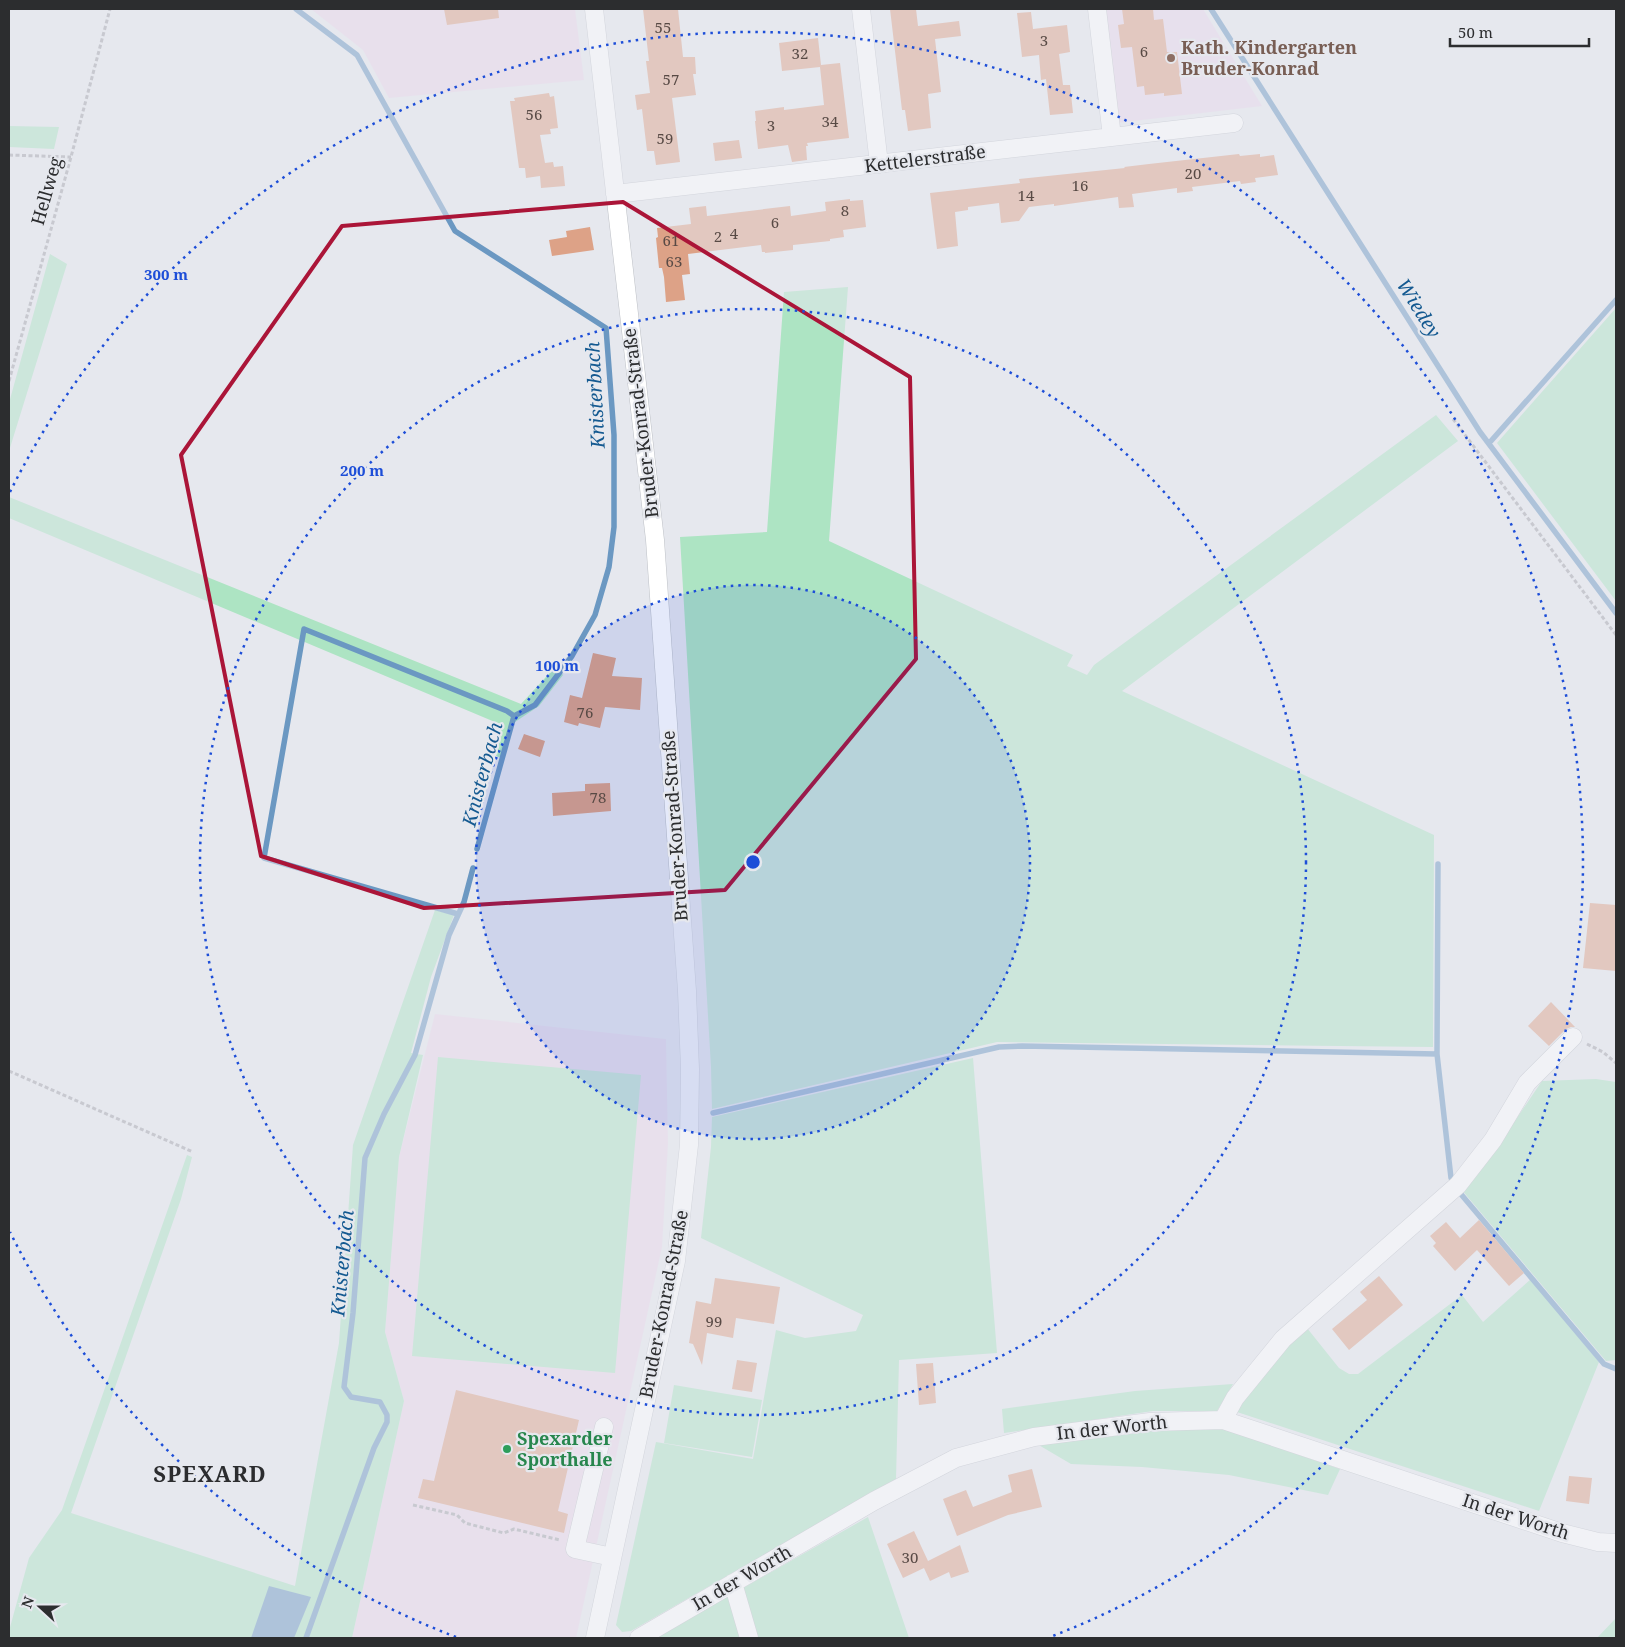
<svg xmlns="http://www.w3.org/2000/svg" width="1625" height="1647" font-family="'Noto Serif',serif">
  <rect width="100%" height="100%" fill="#e6e8ee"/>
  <path fill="#ead8e9" d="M 311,9 L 575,9 L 584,80 L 389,98 L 363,50 Z
    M 435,1014 L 666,1039 L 668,1143 L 662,1247 L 576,1638 L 352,1638 L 404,1401 L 385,1332 L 399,1157 Z"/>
  <path fill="#e9d8ea" d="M 1103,9 L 1203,9 L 1262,106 L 1116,123 Z"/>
  <path fill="#ade4c3" d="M 9,126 L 59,127 L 54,149 L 9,147 Z
    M 50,254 L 67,264 L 9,451 L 9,403 Z
    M 848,287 L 829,541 L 1073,655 L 1067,666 L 1087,675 L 1094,665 L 1436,415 L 1458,441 L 1122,691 L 1434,835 L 1433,1047 L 997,1042 L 712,1109 L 711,1067 L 680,537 L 767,532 L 784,292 Z
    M 1616,308 L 1616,601 L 1497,443 Z
    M 9,497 L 521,704 L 556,666 L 563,675 L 539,706 L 512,724 L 504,759 L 496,756 L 502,725 L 9,518 Z
    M 435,910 L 454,915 L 431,977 L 411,1053 L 423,1055 L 399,1157 L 385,1332 L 404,1401 L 352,1638 L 9,1638 L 9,1631 L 29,1558 L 62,1510 L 187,1155 L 192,1157 L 181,1199 L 71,1513 L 295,1586 L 339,1343 L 353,1145 Z
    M 438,1057 L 641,1075 L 615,1373 L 412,1356 Z
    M 973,1058 L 997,1353 L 899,1360 L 896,1479 L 631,1631 L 622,1632 L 616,1625 L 656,1442 L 753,1459 L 776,1330 L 805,1338 L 856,1331 L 863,1315 L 701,1238 L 711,1147 L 712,1117 Z
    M 1596,1079 L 1616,1082 L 1616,1360 L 1606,1361 L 1461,1189 L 1500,1143 L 1542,1081 Z
    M 1531,1279 L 1599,1362 L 1539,1511 L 1237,1412 L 1265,1366 L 1307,1328 L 1339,1368 L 1349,1374 L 1358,1374 L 1462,1295 L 1483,1322 Z
    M 1233,1384 L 1217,1411 L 1153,1411 L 1004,1433 L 1002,1409 L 1135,1391 Z
    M 674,1385 L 762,1400 L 752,1457 L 664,1443 Z
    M 1154,1429 L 1223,1429 L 1340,1469 L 1328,1495 L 1229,1475 L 1142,1467 L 1071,1464 L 1037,1444 Z
    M 868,1517 L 909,1638 L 655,1638 Z
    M 1616,1618 L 1616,1638 L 1597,1638 Z"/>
  <path fill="#6b98c2" d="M 269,1586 L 311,1597 L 294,1638 L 251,1638 Z"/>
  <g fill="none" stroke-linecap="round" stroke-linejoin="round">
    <path stroke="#6b98c2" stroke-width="5.5" d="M 296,9 L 357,55 L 455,231 L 606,328 L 614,435 L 614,527 L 609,567 L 595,615 L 572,656 L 535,705 L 514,716 L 477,849
      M 1211,9 L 1480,432 L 1616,613
      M 1491,441 L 1616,300
      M 458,914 L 264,858 L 304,629 L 507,711 L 514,716
      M 1437,1054 L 1438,864
      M 713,1113 L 999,1047 L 1022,1046 L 1437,1054 L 1451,1178
      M 1460,1193 L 1604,1364 L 1616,1369
      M 306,1638 L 374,1448 L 387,1422 L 387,1415 L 380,1402 L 351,1397 L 344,1387 L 353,1313 L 365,1158 L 384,1114 L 415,1055 L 449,935 L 464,902 L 473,868"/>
  </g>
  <path fill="#dda287" d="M 444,9 L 498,9 L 499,18 L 447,25 Z
    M 643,9 L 678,9 L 683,57 L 695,57 L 696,74 L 693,74 L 696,95 L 672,98 L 680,162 L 656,165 L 654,151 L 647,151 L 642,109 L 637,110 L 635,95 L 650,93 L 646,61 L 649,61 Z
    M 890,9 L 916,9 L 918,26 L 959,21 L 961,36 L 935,39 L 941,92 L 928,94 L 931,128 L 908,131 L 905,110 L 902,110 Z
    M 1122,9 L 1153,9 L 1154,20 L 1163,19 L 1167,52 L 1177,52 L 1182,94 L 1164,96 L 1164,93 L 1145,95 L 1144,86 L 1137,87 L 1132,47 L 1121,48 L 1118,25 L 1124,24 Z
    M 1031,12 L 1033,29 L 1067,25 L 1070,52 L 1059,54 L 1063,85 L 1070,85 L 1073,113 L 1050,115 L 1046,79 L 1041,80 L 1039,55 L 1022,57 L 1017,13 Z
    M 818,38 L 821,65 L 840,63 L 849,138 L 807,143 L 808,146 L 806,146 L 807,160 L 792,162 L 788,145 L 758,149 L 755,121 L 756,121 L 755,111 L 784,107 L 784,110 L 824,105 L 820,67 L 782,71 L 779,43 Z
    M 549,93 L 550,97 L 554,96 L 558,128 L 550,129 L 551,134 L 540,135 L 545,163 L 553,162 L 554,167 L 563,166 L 565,186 L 541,188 L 540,176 L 526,178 L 525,168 L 519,168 L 510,101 L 515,101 L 514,98 Z
    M 739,140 L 742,158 L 715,161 L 713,143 Z
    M 1239,154 L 1240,156 L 1260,154 L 1260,157 L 1274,155 L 1278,175 L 1255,178 L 1256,182 L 1241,184 L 1240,181 L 1192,187 L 1193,191 L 1177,193 L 1177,188 L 1132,194 L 1134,207 L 1119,208 L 1118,197 L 1054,206 L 1054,204 L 1029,207 L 1019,221 L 1001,223 L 999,203 L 968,207 L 968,210 L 955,212 L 958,246 L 937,249 L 930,193 L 1020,183 L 1019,179 L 1125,168 L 1124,167 L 1149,164 Z
    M 850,199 L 850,201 L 863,200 L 866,227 L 843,230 L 844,237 L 830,239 L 830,241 L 793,245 L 793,250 L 765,253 L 765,252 L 762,252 L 761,245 L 688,254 L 690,274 L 682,275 L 685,300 L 666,302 L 664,277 L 662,268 L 659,268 L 656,238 L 658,237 L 657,228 L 691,224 L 689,208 L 706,206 L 707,216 L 790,206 L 791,216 L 826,211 L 825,202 Z
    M 590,227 L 594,250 L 552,256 L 549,240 L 567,237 L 566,231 Z
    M 593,653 L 616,658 L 612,676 L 642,678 L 640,710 L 605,707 L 600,728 L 583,724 L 579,723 L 578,726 L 564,722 L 570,695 L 582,698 Z
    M 524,734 L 545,741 L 540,757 L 518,749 Z
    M 610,783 L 611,811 L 553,816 L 552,793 L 585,791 L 585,784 Z
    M 1590,903 L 1616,905 L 1616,971 L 1583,968 Z
    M 1551,1002 L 1575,1027 L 1571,1027 L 1566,1029 L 1549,1046 L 1528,1026 Z
    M 1479,1220 L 1524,1273 L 1509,1286 L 1477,1250 L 1455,1271 L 1433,1246 L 1436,1243 L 1430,1236 L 1446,1222 L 1460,1238 Z
    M 1379,1276 L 1403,1305 L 1349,1350 L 1332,1329 L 1367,1300 L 1360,1292 Z
    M 715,1278 L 780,1287 L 774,1324 L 736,1318 L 733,1338 L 707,1333 L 702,1365 L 693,1344 L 689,1343 L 696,1301 L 711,1304 Z
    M 737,1360 L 757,1363 L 752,1392 L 732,1389 Z
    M 933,1363 L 936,1403 L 919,1405 L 916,1364 Z
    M 456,1390 L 579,1420 L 558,1511 L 568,1514 L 564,1533 L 418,1498 L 423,1479 L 434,1481 Z
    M 1032,1469 L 1042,1507 L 1008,1515 L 957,1536 L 943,1499 L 966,1490 L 973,1507 L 1012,1492 L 1008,1475 Z
    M 1569,1476 L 1592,1478 L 1589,1504 L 1566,1501 Z
    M 914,1531 L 928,1561 L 960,1545 L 969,1572 L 951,1578 L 949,1572 L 930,1581 L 924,1568 L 903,1578 L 887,1544 Z"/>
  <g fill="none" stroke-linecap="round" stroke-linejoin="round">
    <g stroke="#bdc0c6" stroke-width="19">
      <path id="minor" d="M 594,9 L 655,540 L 687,991 L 690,1069 L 689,1145 L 676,1261 L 595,1638
        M 861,9 L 879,164
        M 1097,9 L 1112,137
        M 615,194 L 1234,123
        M 1223,1420 L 1235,1398 L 1283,1339 L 1458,1185 L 1493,1140 L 1527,1083 L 1573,1037
        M 604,1427 L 575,1549 L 612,1557
        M 733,1583 L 749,1638
        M 639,1638 L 874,1501 L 956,1458 L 1034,1437 L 1150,1422 L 1223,1420 L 1562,1533 L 1598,1542 L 1616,1543"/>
    </g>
    <path stroke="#a4a5aa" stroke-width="3" stroke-dasharray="4 2.5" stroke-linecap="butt" d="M 9,155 L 71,157
      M 9,381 L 71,157 L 110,9
      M 1453,419 L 1616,635
      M 1587,1044 L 1603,1052 L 1616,1063
      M 9,1071 L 193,1152
      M 413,1505 L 457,1515 L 465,1523 L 504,1533 L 514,1529 L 560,1540"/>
    <use href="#minor" stroke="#fff" stroke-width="18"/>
  </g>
  <path d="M0 0H1625V1647H0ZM 623,202 L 910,377 L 916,659 L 725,890 L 424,908 L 261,856 L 181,455 L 342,226 Z" fill="#e6e8ee" fill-opacity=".55" fill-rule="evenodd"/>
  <path fill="none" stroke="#ab1538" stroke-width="4" stroke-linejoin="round" d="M 623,202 L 910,377 L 916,659 L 725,890 L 424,908 L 261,856 L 181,455 L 342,226 Z"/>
  <circle cx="753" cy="862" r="277" fill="#1d4ed8" fill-opacity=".12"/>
  <g fill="none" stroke="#1d4ed8" stroke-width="2.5" stroke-dasharray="2.5 5">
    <circle cx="753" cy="862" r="277"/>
    <circle cx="753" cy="862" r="553"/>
    <path d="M456 1637A830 830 0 0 1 10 1232M10 492A830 830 0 1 1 1050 1637"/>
  </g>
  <circle fill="#8d6e63" stroke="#e6e8ee" stroke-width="2" cx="1171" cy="58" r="5"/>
  <circle fill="#2e9e5b" stroke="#e6e8ee" stroke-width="2" cx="507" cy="1449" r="5"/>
  <g text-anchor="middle" stroke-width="4.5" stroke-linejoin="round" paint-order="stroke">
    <g font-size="15" fill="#584a45">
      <text x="663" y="33">55</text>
      <text x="1044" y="46">3</text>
      <text x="1144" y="57">6</text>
      <text x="800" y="59">32</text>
      <text x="671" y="85">57</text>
      <text x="534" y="120">56</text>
      <text x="830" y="127">34</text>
      <text x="771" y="131">3</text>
      <text x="665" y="144">59</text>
      <text x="1193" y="179">20</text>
      <text x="1080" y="191">16</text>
      <text x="1026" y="201">14</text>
      <text x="845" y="216">8</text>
      <text x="775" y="228">6</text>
      <text x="734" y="239">4</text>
      <text x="718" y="242">2</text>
      <text x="671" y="246">61</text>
      <text x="674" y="267">63</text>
      <text x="585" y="718">76</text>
      <text x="598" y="803">78</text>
      <text x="714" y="1327">99</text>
      <text x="910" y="1563">30</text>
    </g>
    <g font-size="18" font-weight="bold" fill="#785e54" stroke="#e6e8ee" text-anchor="start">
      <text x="1181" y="54">Kath. Kindergarten<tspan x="1181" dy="21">Bruder-Konrad</tspan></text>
    </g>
    <g font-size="18" fill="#2c2d2f" stroke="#e6e8ee">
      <text transform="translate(925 159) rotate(-7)" y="6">Kettelerstraße</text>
      <text transform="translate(47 191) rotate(-74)" y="6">Hellweg</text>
      <text transform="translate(641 423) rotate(-97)" y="6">Bruder-Konrad-Straße</text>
      <text transform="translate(675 826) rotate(-94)" y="6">Bruder-Konrad-Straße</text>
      <text transform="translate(664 1304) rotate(-79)" y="6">Bruder-Konrad-Straße</text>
      <text transform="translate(1112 1428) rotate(-6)" y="6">In der Worth</text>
      <text transform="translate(1516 1517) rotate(18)" y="6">In der Worth</text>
      <text transform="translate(742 1578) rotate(-30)" y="6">In der Worth</text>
    </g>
    <g font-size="18" font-weight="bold" fill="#27864d" stroke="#e6e8ee" text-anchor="start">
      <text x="517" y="1445">Spexarder<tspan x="517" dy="21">Sporthalle</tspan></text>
    </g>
    <g font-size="19" font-style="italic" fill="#155a91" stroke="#e6e8ee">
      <text transform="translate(1419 308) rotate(58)" y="7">Wiedey</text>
      <text transform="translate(595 395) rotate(-93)" y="7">Knisterbach</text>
      <text transform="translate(482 774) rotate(-75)" y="7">Knisterbach</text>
      <text transform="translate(342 1263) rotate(-85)" y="7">Knisterbach</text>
    </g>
    <g font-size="22" font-weight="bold" letter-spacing="1" fill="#2c2d2f" stroke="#e6e8ee">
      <text x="210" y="1482">SPEXARD</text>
    </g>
  </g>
  <circle cx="753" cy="862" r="8" fill="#1d4ed8" stroke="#e6e8ee" stroke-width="2.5"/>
  <g font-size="15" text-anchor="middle" font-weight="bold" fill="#1d4ed8" stroke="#e6e8ee" stroke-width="4.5" stroke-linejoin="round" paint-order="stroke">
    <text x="166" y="280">300 m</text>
    <text x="362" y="476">200 m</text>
    <text x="557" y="671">100 m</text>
  </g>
  <rect width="1625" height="1647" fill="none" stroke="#2c2d2f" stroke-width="20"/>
  <g transform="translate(40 1607) rotate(291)" stroke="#e6e8ee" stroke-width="4" paint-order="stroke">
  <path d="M0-4L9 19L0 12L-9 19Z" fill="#2c2d2f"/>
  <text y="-8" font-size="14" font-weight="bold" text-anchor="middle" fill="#2c2d2f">N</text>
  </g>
  <path d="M1450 38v8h139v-8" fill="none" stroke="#2c2d2f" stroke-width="2.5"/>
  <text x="1458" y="38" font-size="15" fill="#2c2d2f" stroke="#e6e8ee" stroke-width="4" paint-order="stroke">50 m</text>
</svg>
